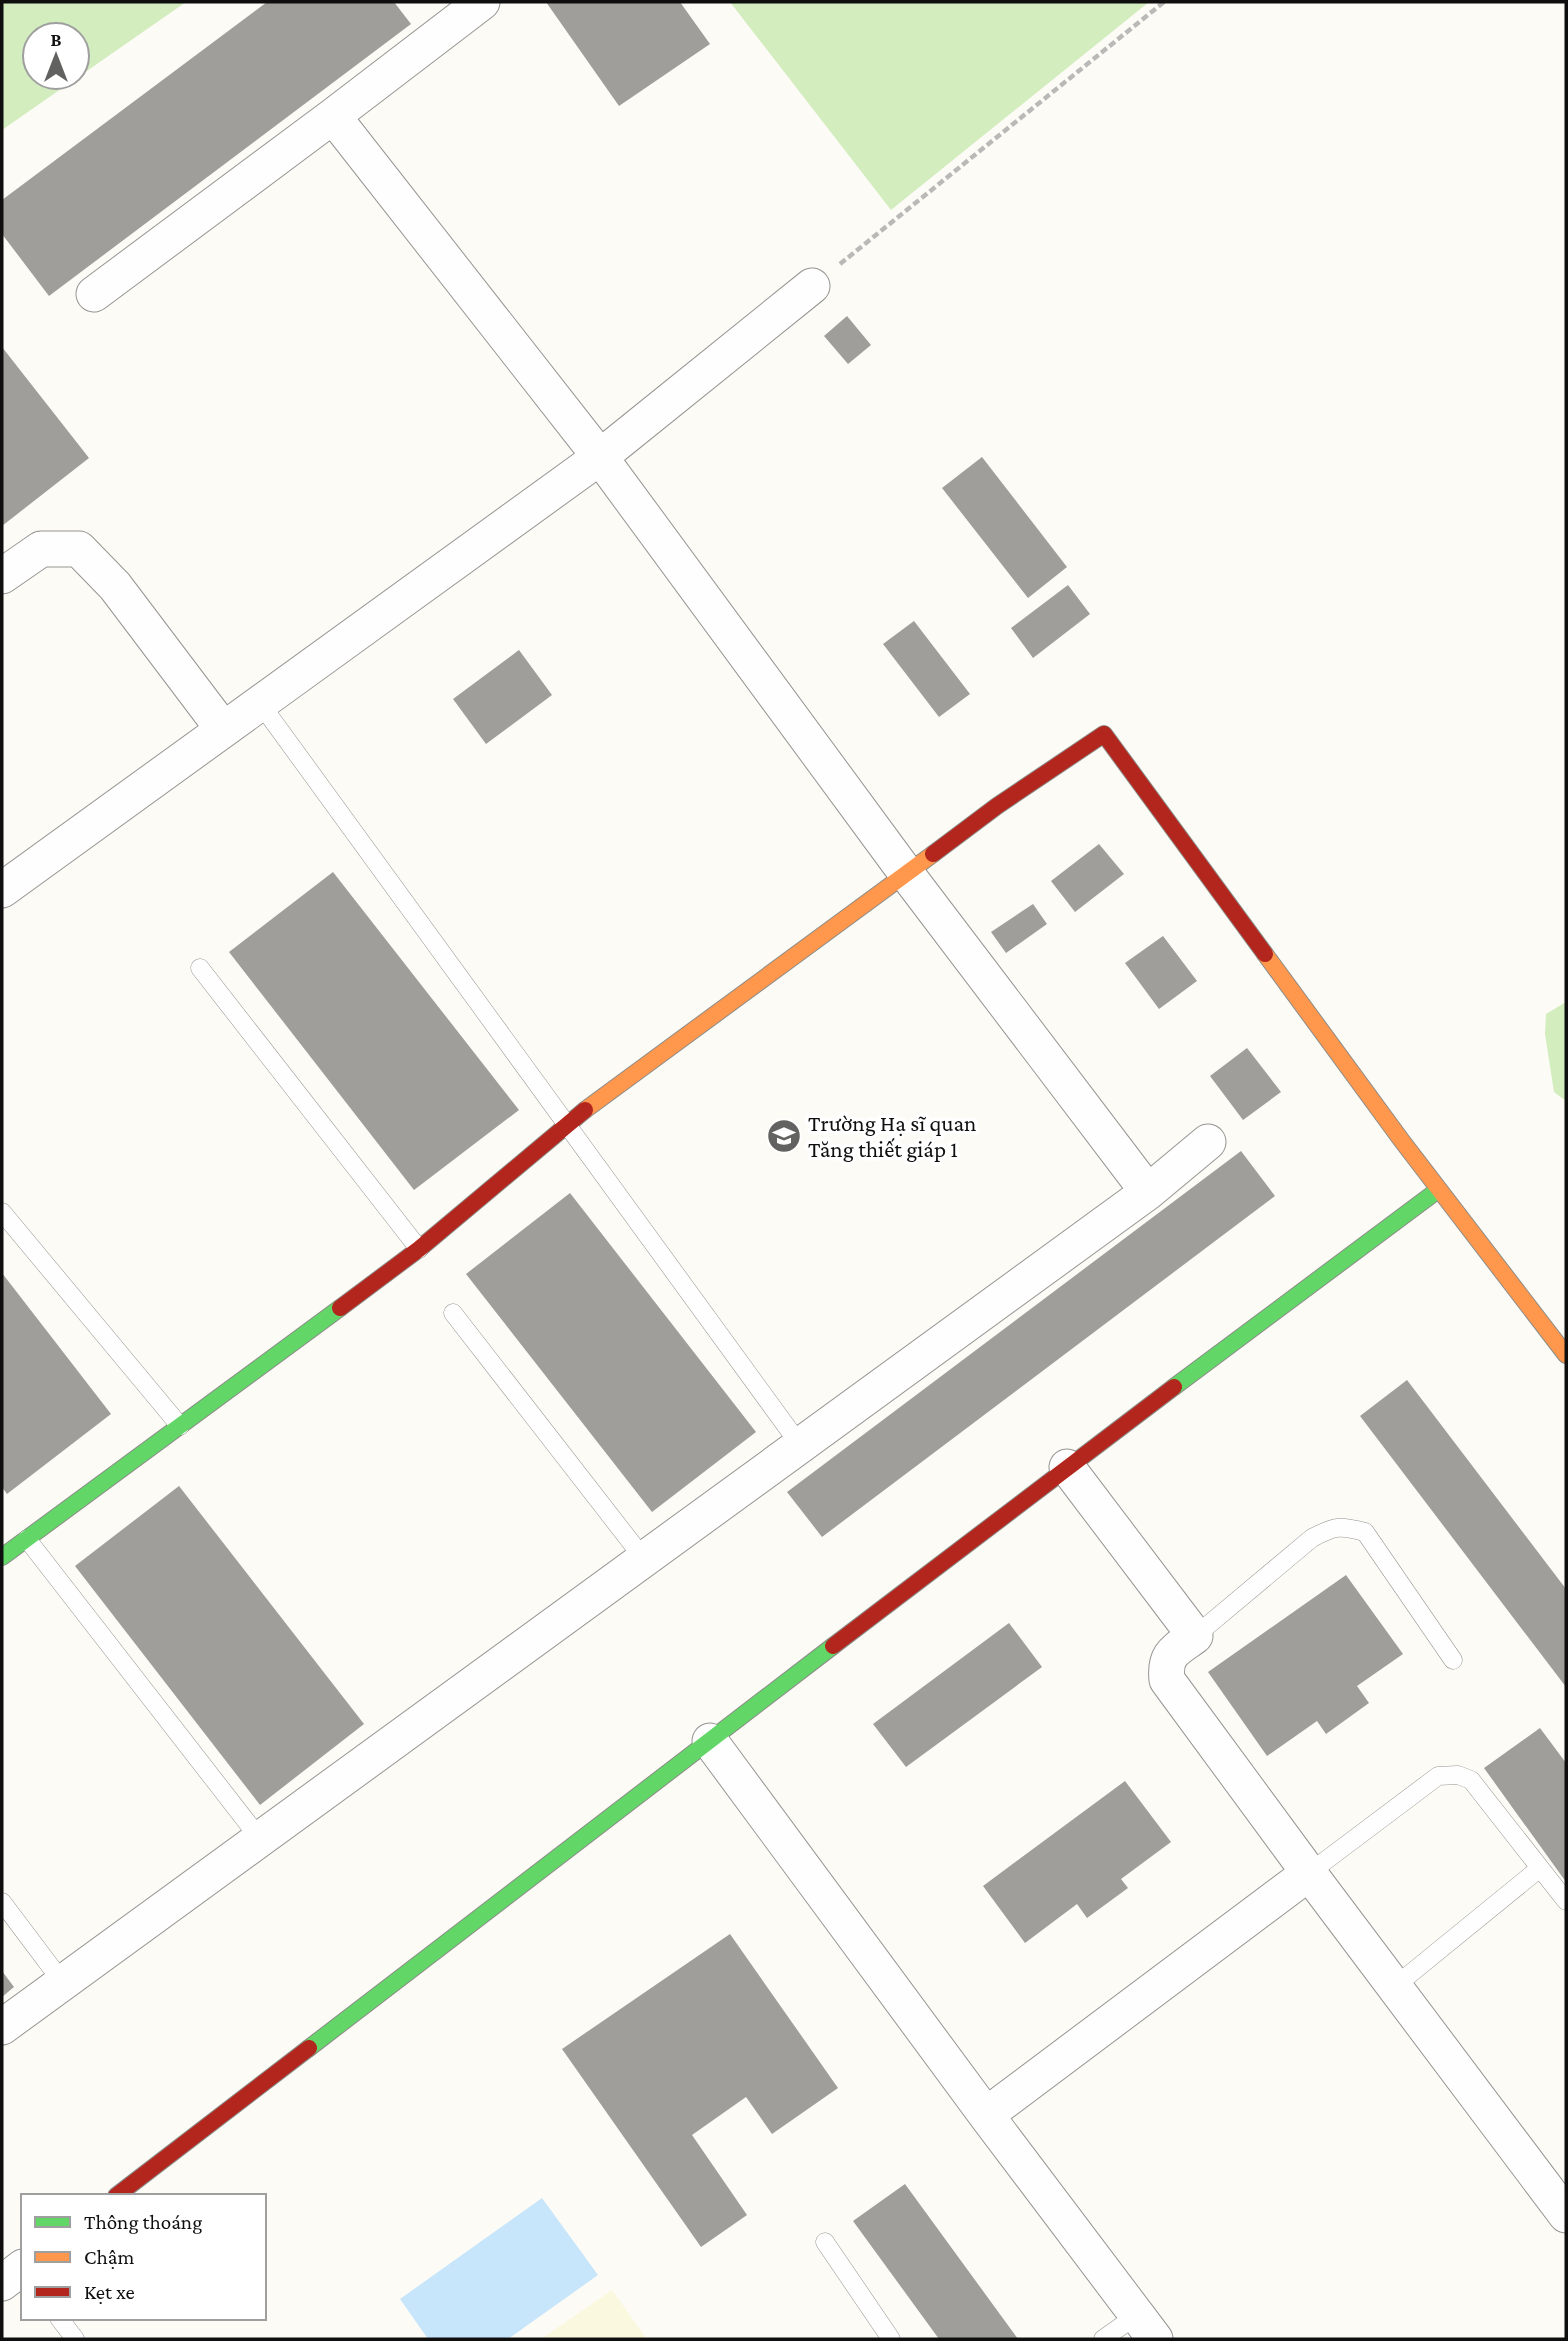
<svg xmlns="http://www.w3.org/2000/svg" width="1568" height="2341" font-family="'Crimson Pro',serif">
  <rect width="100%" height="100%" fill="#fcfbf5"/>
  <path fill="#faf9e0" d="M 612,2290 L 647,2339 L 541,2339 Z"/>
  <path fill="#d3edbf" fill-rule="evenodd" d="M 2,2 L 186,2 L 2,130 ZM 35,35 L 77,35 L 77,77 L 35,77 Z
    M 730,2 L 1149,2 L 891,210 Z
    M 1566,1002 L 1566,1101 L 1554,1092 L 1545,1034 L 1546,1014 Z"/>
  <path fill="#c7e5fb" d="M 542,2198 L 598,2275 L 508,2339 L 428,2339 L 400,2299 Z"/>
  <path fill="#a09e9a" d="M 267,2 L 394,2 L 411,24 L 49,296 L 2,234 L 2,200 Z
    M 546,2 L 680,2 L 710,44 L 619,106 Z
    M 847,316 L 871,345 L 848,364 L 824,336 Z
    M 2,347 L 89,458 L 2,526 Z
    M 982,457 L 1067,567 L 1028,598 L 942,488 Z
    M 1068,585 L 1090,614 L 1033,658 L 1011,628 Z
    M 914,621 L 970,694 L 939,717 L 883,644 Z
    M 519,650 L 552,695 L 486,744 L 453,699 Z
    M 1099,844 L 1124,874 L 1075,912 L 1051,881 Z
    M 333,872 L 519,1110 L 414,1190 L 229,952 Z
    M 1033,904 L 1047,924 L 1006,953 L 991,932 Z
    M 1163,936 L 1197,981 L 1159,1009 L 1125,963 Z
    M 1247,1048 L 1281,1092 L 1243,1120 L 1210,1076 Z
    M 1241,1151 L 1275,1196 L 822,1537 L 787,1492 Z
    M 570,1193 L 756,1432 L 652,1512 L 466,1274 Z
    M 2,1273 L 111,1414 L 7,1494 L 2,1487 Z
    M 1407,1380 L 1566,1589 L 1566,1687 L 1360,1416 Z
    M 179,1486 L 364,1724 L 260,1805 L 75,1566 Z
    M 1346,1575 L 1403,1654 L 1357,1686 L 1369,1703 L 1326,1734 L 1317,1721 L 1267,1756 L 1208,1672 Z
    M 1009,1623 L 1042,1667 L 906,1767 L 873,1724 Z
    M 1540,1728 L 1566,1763 L 1566,1882 L 1484,1768 Z
    M 1125,1781 L 1171,1842 L 1121,1879 L 1128,1888 L 1087,1918 L 1077,1904 L 1025,1943 L 983,1886 Z
    M 730,1934 L 838,2088 L 772,2134 L 746,2097 L 692,2135 L 747,2215 L 701,2247 L 562,2049 Z
    M 2,1971 L 14,1987 L 2,1997 Z
    M 905,2184 L 1018,2339 L 939,2339 L 853,2221 Z"/>
  <g fill="none" stroke-linecap="round" stroke-linejoin="round">
    <g stroke="#969593" stroke-width="19">
      <path id="lane" d="M 260,703 L 800,1445
        M 200,968 L 419,1249
        M 2,1212 L 180,1426
        M 453,1313 L 644,1559
        M 27,1539 L 260,1839
        M 1195,1636 L 1312,1538 C 1335,1526 1339,1525 1365,1532 L 1453,1660
        M 1309,1873 L 1438,1776 L 1458,1775 L 1471,1780 L 1566,1901
        M 2,1902 L 63,1983
        M 1394,1987 L 1540,1868
        M 825,2242 L 891,2339
        M 59,2318 L 75,2339
        M 1103,2339 L 1137,2315"/>
    </g>
    <g stroke="#969593" stroke-width="37">
      <path id="street" d="M 333,116 L 600,457 L 906,873 L 1148,1192
        M 94,294 L 333,116 L 482,2
        M 2,576 L 41,549 L 79,549 L 115,586 L 223,729
        M 2,890 L 600,457 L 812,286
        M 1067,1467 L 1195,1636 C 1176,1650 1164,1653 1167,1680 L 1309,1873 L 1566,2215
        M 710,1741 L 986,2115 L 1155,2339
        M 2,2027 L 1148,1192 L 1208,1142
        M 986,2115 L 1309,1873
        M 2,2283 L 23,2267"/>
    </g>
    <g stroke="#8c8c89" stroke-width="18">
      <path id="fast" d="M 1174,1387 L 1438,1190
        M 2,1557 L 340,1308
        M 309,2048 L 833,1646"/>
    </g>
    <g stroke="#8c8c89" stroke-width="18">
      <path id="slow" d="M 1265,954 L 1402,1141 L 1566,1355
        M 585,1110 L 933,854"/>
    </g>
    <g stroke="#8c8c89" stroke-width="18">
      <path id="jam" d="M 933,854 L 997,806 L 1104,734 L 1265,954
        M 340,1308 L 419,1249 L 585,1110
        M 833,1646 L 1174,1387
        M 116,2196 L 309,2048"/>
    </g>
    <path stroke="#b9b9b8" stroke-width="4.5" stroke-dasharray="7 3.5" stroke-linecap="butt" d="M 840,264 L 1164,2"/>
    <use href="#lane" stroke="#fffefe" stroke-width="18"/>
    <use href="#street" stroke="#fffefe" stroke-width="35"/>
    <use href="#fast" stroke="#63d668" stroke-width="16"/>
    <use href="#slow" stroke="#ff974d" stroke-width="16"/>
    <use href="#jam" stroke="#b3261e" stroke-width="16"/>
  </g>
  <defs>
    <g id="school-disc" transform="scale(1.75)"><circle r="9.5" fill="#626260" stroke="#fff"/><path d="M0-5L7-2L0 1L-7-2ZM-4 1L0 2.5L4 1V4Q0 6-4 4Z" fill="#fff"/></g>
  </defs>
  <g fill-rule="evenodd">
    <use href="#school-disc" x="784" y="1136"/>
  </g>
  <g text-anchor="middle" stroke-width="7" stroke-linejoin="round" paint-order="stroke">
    <g font-size="23" fill="#0f0f0f" stroke="#fff" text-anchor="start">
      <text x="808" y="1131">Trường Hạ sĩ quan<tspan x="808" dy="26">Tăng thiết giáp 1</tspan></text>
    </g>
  </g>
  <rect width="1568" height="2341" fill="none" stroke="#0f0f0f" stroke-width="7"/>
  <rect x="21" y="2194" width="245" height="126" fill="#ffffff" stroke="#9f9f9f" stroke-width="2"/>
  <rect x="35" y="2217" width="35" height="10" fill="#63d668" stroke="#9f9f9f" stroke-width="2"/>
  <text x="84" y="2229" font-size="21" fill="#0f0f0f">Thông thoáng</text>
  <rect x="35" y="2252" width="35" height="10" fill="#ff974d" stroke="#9f9f9f" stroke-width="2"/>
  <text x="84" y="2264" font-size="21" fill="#0f0f0f">Chậm</text>
  <rect x="35" y="2287" width="35" height="10" fill="#b3261e" stroke="#9f9f9f" stroke-width="2"/>
  <text x="84" y="2299" font-size="21" fill="#0f0f0f">Kẹt xe</text>
  <g transform="translate(56 56)"><circle r="33" fill="#ffffff" stroke="#9f9f9f" stroke-width="2"/>
  <path d="M0-5L12 26L0 18L-12 26Z" fill="#626260"/>
  <text y="-10" font-size="19" font-weight="bold" text-anchor="middle" fill="#0f0f0f">B</text>
  </g>
</svg>
